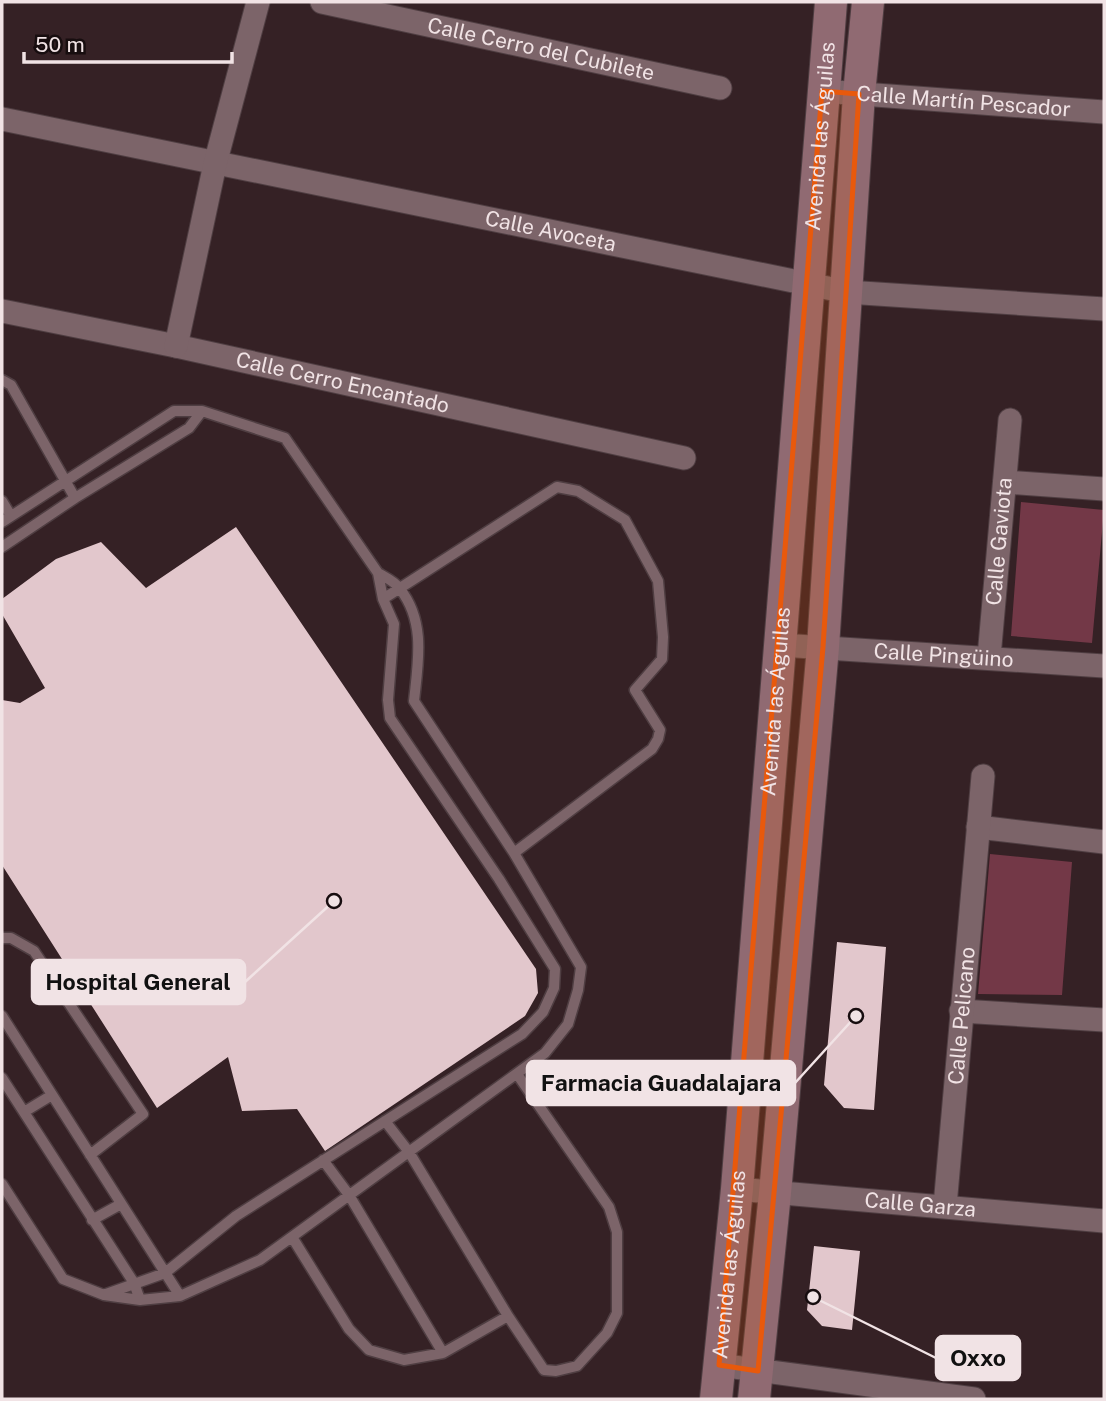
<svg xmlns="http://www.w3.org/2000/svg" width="1106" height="1401" font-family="'Public Sans',sans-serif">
  <rect width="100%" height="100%" fill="#352125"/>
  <path fill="#733847" d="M 1021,502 L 1104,510 L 1092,643 L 1011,636 Z
    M 990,854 L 1072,862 L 1062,995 L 978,994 Z"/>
  <path fill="#e2c7cc" d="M 236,527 L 536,969 L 538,993 L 525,1016 L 325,1151 L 297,1109 L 242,1111 L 228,1057 L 157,1108 L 2,865 L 2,700 L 20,703 L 45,688 L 2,614 L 2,599 L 56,559 L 101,542 L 146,588 Z
    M 837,942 L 886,947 L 874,1110 L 844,1108 L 824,1085 Z
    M 814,1246 L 860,1251 L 852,1330 L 822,1326 L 807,1310 Z"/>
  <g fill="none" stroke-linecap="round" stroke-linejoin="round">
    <g stroke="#4f3e42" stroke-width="13">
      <path id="lane" d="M 2,380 L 11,385 L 75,498
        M 2,501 L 11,516
        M 2,522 L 174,411 L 202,411 L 285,438 L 378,573 C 385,577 396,582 400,589 C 426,622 418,662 414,701 L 514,853 L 581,967 L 578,990 L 568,1024 L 545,1053 L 260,1260 L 180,1296 L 140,1300 L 104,1295 L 63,1279 L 2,1184
        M 2,547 L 75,498 L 189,428 L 202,411
        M 383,599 L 557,487 L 578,491 L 625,520 L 658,581 L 663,637 L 662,659 L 635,690 L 660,730 L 658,739 L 652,749 L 514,853
        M 2,938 L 11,938 L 34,951 L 143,1114 L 90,1155
        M 2,1016 L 180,1296
        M 2,1078 L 134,1283 L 140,1300
        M 24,1112 L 52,1095
        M 385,1121 L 409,1152 L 508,1316
        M 323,1160 L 349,1195 L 443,1353
        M 92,1220 L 121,1204
        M 292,1237 L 349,1329 L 369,1350 L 404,1360 L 443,1353 L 508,1316 L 544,1370 L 556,1371 L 577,1366 L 607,1333 L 617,1313 L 617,1232 L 609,1207 L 517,1074
        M 106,1294 L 165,1273 L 236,1216 L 522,1034 L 543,1012 L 554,988 L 555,969 L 499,879 L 390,718 L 388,700 L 394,624 L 383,599 L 378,573"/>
    </g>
    <g stroke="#4f3e42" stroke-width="25">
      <g id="street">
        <path id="s1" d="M 322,2 L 720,88"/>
        <path id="s2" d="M 822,91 L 1104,112"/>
        <path id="s3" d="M 2,119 L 847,292 L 1104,309"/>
        <path id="s4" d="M 2,311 L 176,346 L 684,458"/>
        <path d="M 176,346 L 215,164 L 258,2"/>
        <path d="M 1005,482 L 1104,489"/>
        <path id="s5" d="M 781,645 L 1104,666"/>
        <path id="s6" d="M 989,657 L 1010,420"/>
        <path d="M 978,827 L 1104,842"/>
        <path d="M 961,1011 L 1104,1020"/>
        <path id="s7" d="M 737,1189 L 1104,1221"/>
        <path id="s8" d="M 945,1206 L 983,776"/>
        <path d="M 719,1365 L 974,1399"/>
      </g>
    </g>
    <g stroke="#4f3e42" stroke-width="34">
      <g id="secondary">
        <path id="s9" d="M 716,1399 L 737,1189 L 831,2"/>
        <path d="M 754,1399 L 775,1193 L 823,647 L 859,94 L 868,2"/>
      </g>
    </g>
    <use href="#lane" stroke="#7c6469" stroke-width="10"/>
    <use href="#street" stroke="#7c6469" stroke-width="23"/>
    <use href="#secondary" stroke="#906a72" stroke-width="32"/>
  </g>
  <path fill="#e8590c" fill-opacity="0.2" stroke="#e8590c" stroke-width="5" stroke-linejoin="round" d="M 822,91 L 859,94 L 823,647 L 758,1371 L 719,1365 Z"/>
  <g text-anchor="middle" stroke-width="7" stroke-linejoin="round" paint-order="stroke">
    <g font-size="21" fill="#f1e3e5" stroke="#170d0f">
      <text dy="7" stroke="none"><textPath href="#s1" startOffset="224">Calle Cerro del Cubilete</textPath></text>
      <text dy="7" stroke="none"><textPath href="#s2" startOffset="142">Calle Martín Pescador</textPath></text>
      <text dy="7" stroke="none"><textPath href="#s9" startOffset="1267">Avenida las Águilas</textPath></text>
      <text dy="7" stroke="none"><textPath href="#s3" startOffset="560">Calle Avoceta</textPath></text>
      <text dy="7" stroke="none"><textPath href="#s4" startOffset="348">Calle Cerro Encantado</textPath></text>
      <text dy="7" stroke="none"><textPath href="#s6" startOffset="116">Calle Gaviota</textPath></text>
      <text dy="7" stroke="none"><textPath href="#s5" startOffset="163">Calle Pingüino</textPath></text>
      <text dy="7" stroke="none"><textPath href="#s9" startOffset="700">Avenida las Águilas</textPath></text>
      <text dy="7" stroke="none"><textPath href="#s8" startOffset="191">Calle Pelicano</textPath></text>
      <text dy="7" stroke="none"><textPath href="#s7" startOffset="184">Calle Garza</textPath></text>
      <text dy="7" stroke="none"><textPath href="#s9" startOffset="135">Avenida las Águilas</textPath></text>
    </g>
  </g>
  <path fill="none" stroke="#f1e3e5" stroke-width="2.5" d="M334 901L245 982M856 1016L795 1083M813 1297L936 1358"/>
  <g fill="#f1e3e5" stroke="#170d0f" stroke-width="2.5">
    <circle cx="334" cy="901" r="7"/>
    <circle cx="856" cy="1016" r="7"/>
    <circle cx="813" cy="1297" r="7"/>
  </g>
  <g fill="#f1e3e5" stroke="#f1e3e5" stroke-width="2.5">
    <rect x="32" y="960" width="213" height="44" rx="7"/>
    <rect x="527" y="1061" width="268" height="44" rx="7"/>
    <rect x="936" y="1336" width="84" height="44" rx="7"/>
  </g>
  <g font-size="23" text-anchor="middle" font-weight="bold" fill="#111">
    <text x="138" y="990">Hospital General</text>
    <text x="661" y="1091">Farmacia Guadalajara</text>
    <text x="978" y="1366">Oxxo</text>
  </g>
  <rect width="1106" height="1401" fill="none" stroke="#f1e3e5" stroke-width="7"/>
  <path d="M24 52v10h208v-10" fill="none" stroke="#f1e3e5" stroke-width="3.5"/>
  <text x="35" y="52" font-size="21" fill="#f1e3e5" stroke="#170d0f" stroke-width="5" paint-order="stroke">50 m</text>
</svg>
